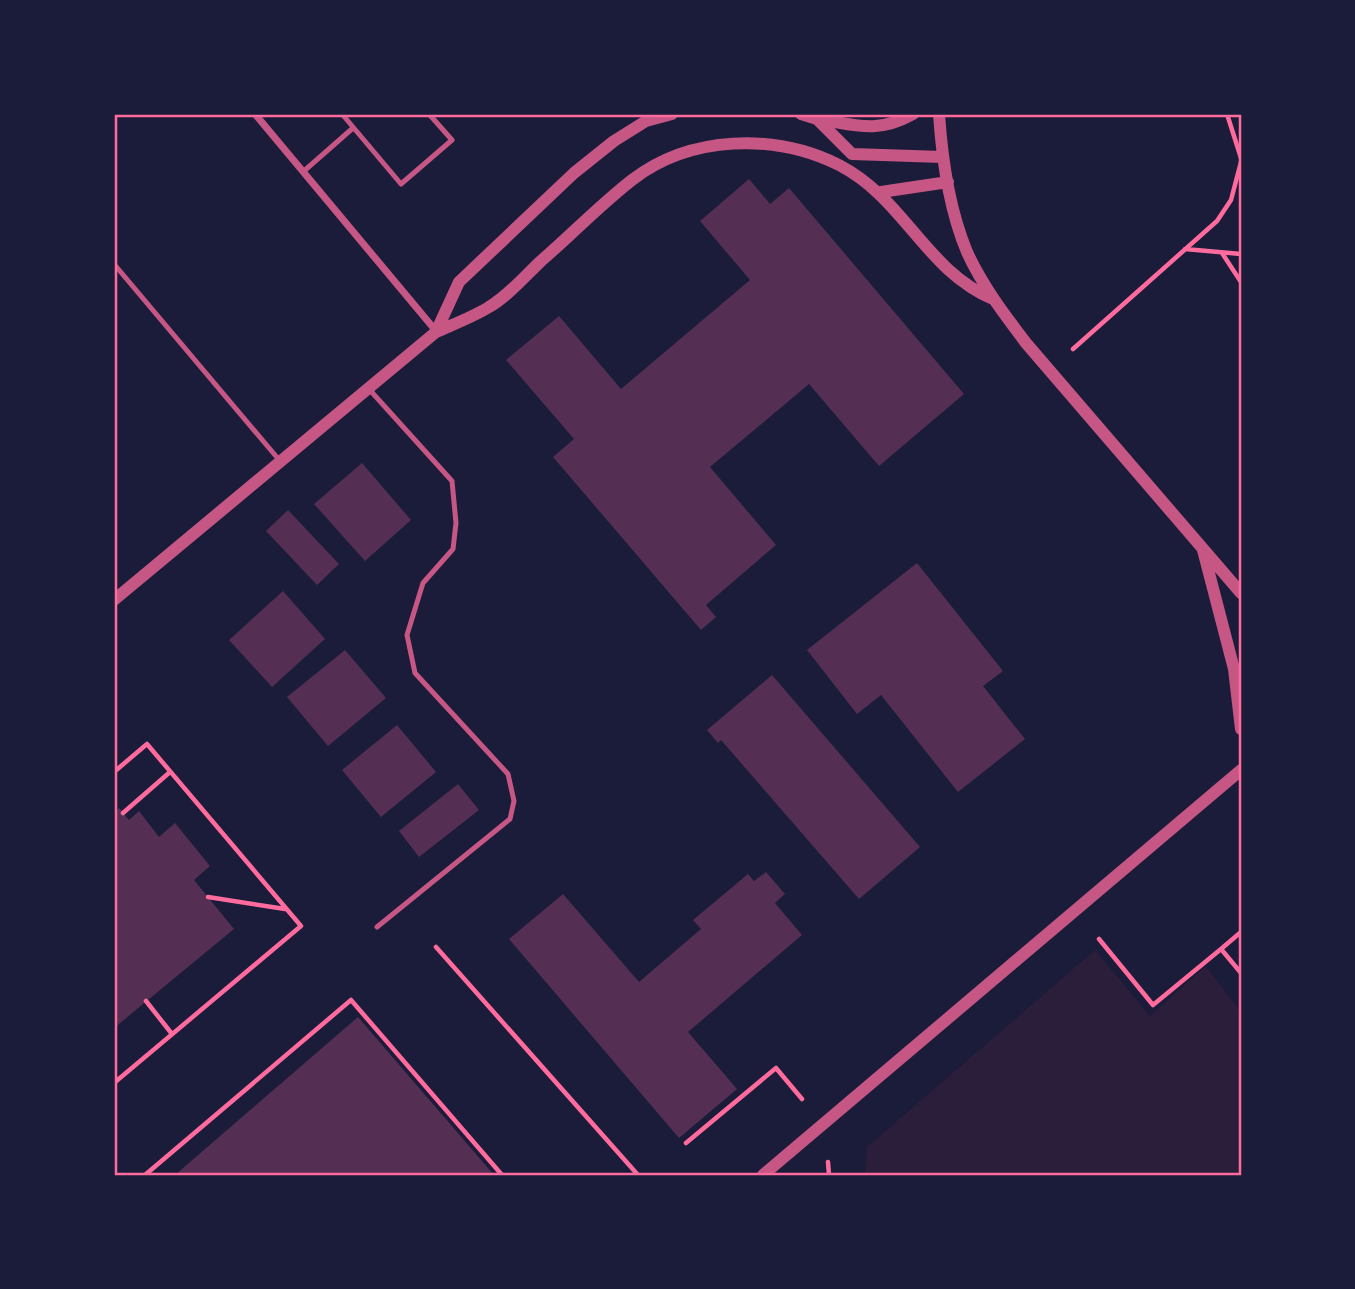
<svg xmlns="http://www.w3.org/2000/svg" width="1355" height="1289" font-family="Roboto,sans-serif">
  <rect width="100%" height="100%" fill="#1b1b3a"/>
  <path fill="#2a1e3b" d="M 1095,950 L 1150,1016 L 1206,966 L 1241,1012 L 1241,1175 L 865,1175 L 867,1147 Z"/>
  <path fill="#542f53" d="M 749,179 L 770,204 L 789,188 L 964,394 L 879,466 L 809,384 L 710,467 L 776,545 L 706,605 L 716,617 L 701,630 L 553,457 L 574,439 L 506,360 L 559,316 L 621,389 L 750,280 L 700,221 Z
    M 362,463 L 411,520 L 365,561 L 314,504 Z
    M 288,510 L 339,564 L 317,585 L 266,531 Z
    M 917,563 L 1003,671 L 983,686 L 1025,739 L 958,792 L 881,695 L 857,714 L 807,650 Z
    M 283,591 L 325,639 L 272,687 L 229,640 Z
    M 345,650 L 386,698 L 328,746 L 287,697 Z
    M 772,675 L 920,847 L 859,899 L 721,740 L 718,743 L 707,730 Z
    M 397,725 L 436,772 L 381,817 L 342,770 Z
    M 458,784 L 479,810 L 419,857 L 399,831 Z
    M 119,808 L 129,820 L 139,811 L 159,837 L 175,823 L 210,866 L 194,880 L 234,929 L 114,1028 L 114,813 Z
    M 766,872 L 785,894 L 775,903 L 802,935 L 688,1032 L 737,1089 L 679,1138 L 509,939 L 563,894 L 639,982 L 701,929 L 693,920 L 748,874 L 754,881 Z
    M 358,1017 L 494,1175 L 175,1175 Z"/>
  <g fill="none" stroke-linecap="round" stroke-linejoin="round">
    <path stroke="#ff6b9d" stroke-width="4.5" d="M 1227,114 L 1241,158
      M 1185,249 L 1241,254
      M 1222,253 L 1241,282
      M 1073,349 L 1217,221 L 1231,200 L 1241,162
      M 114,772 L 147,744 L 301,926 L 114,1083
      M 123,813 L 170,772
      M 208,897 L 285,909
      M 1099,939 L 1153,1005 L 1221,949 L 1241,973
      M 436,947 L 638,1175
      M 1221,949 L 1241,932
      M 146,1001 L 172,1034
      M 686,1143 L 776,1068 L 802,1099
      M 828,1162 L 829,1175
      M 145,1175 L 351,1000 L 502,1175"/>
    <path stroke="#c65784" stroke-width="5" d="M 342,114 L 401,184 L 452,140 L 429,114
      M 304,171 L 353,128
      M 114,264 L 280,461
      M 368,388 L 452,481 L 456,523 L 453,549 L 423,583 L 407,635 L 415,673 L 508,774 L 514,801 L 510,819 L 377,927"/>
    <path stroke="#c65784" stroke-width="7" d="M 255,114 L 436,331"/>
    <path stroke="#c65784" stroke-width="12" d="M 801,114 L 817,119 L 852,154 L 942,157
      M 939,114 C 942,159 949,209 967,252 C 982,285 1004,314 1026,343 L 1241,593
      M 818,119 C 856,125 877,134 913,114
      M 881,192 L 948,182
      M 436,332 L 459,282 L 574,173 L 614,141 L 646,121 L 672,114
      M 1203,550 L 1234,669 L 1241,729
      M 114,600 L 436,332 C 454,324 473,317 489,307 C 508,296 525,276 541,261 C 571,235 600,205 632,180 C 690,135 775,133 839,165 C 905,199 925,270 993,299
      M 763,1175 L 1241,770"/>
  </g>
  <rect width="1355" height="1289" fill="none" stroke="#1b1b3a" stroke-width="231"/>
  <rect x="116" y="116" width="1124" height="1058" fill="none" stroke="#ff6b9d" stroke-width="2.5"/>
</svg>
